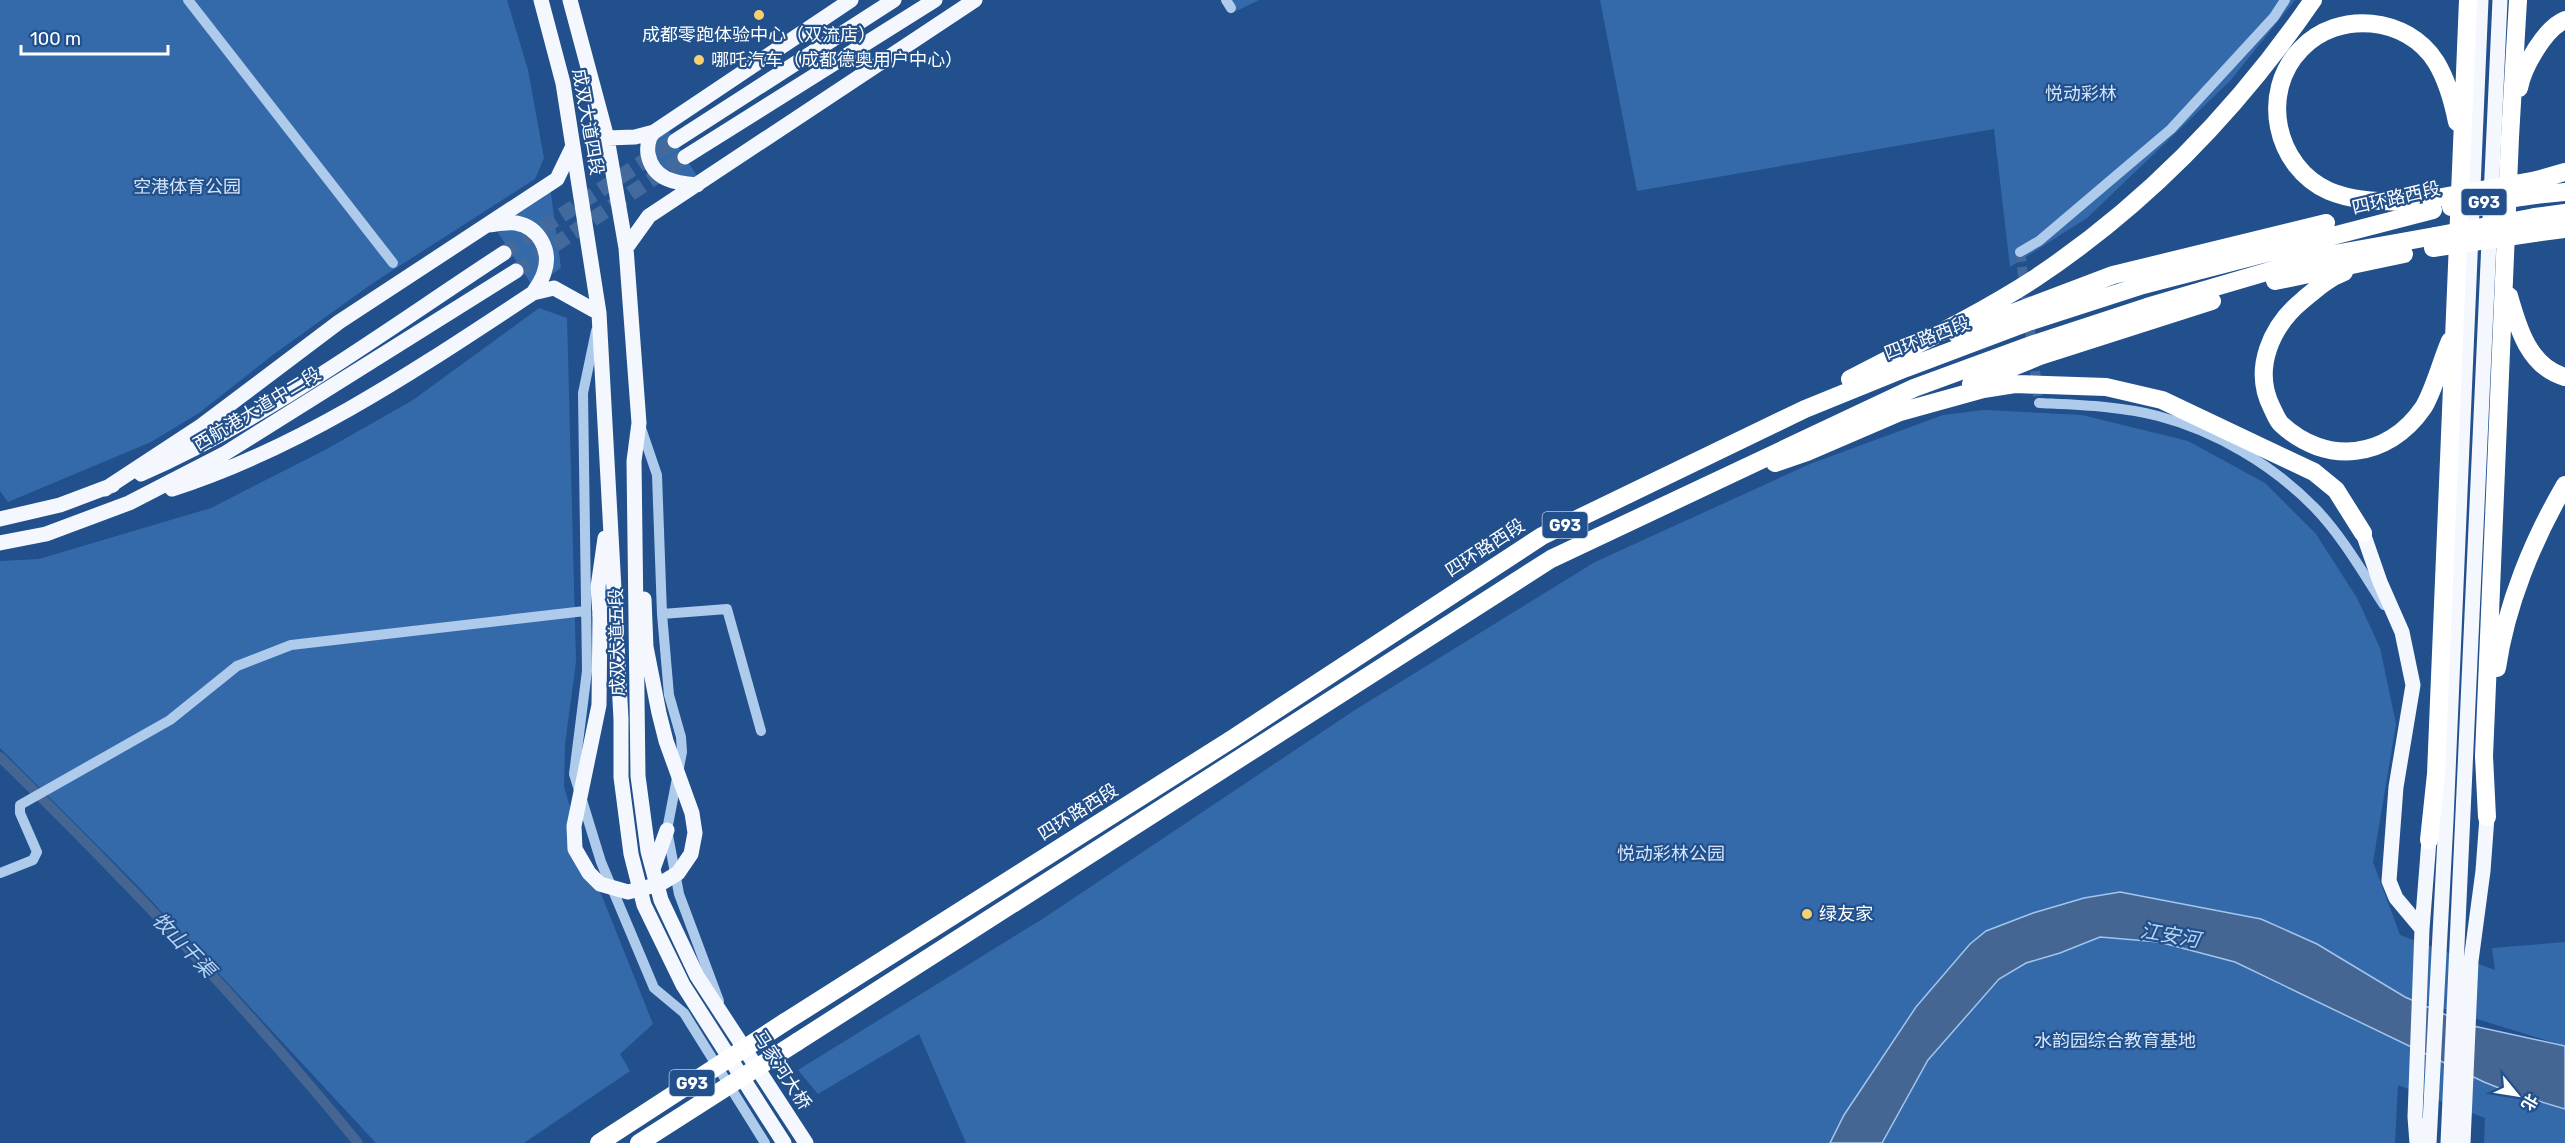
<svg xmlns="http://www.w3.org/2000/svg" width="2565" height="1143" font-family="Rubik,'Noto Sans SC',sans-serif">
  <rect width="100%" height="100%" fill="#21508c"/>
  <path fill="#356aaa" d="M 0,0 L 507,0 L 528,70 L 544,158 L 535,179 L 373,283 L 274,354 L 199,413 L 151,442 L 8,502 L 0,491 Z
    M 1224,0 L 1259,0 L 1230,14 Z
    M 1600,0 L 2295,0 L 2230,81 L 2087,218 L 2010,267 L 1994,129 L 1637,191 Z
    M 665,125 L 697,176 L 692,178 L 665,172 C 650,151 652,147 665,125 Z
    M 550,187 L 561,268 L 548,277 L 546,242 L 503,218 Z
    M 495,228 L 522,229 L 539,243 L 542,262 L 531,284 Z
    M 539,308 L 567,318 L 576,662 L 565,744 L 564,787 L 580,841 L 653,1024 L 620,1054 L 630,1071 L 524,1143 L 376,1143 L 133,881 L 0,748 L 0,561 L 39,559 L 211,508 L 325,450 L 413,400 Z
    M 1984,410 L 2082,415 L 2188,441 L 2265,483 L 2316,534 L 2357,598 L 2380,648 L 2396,724 L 2373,862 L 2400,935 L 2495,970 L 2492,948 L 2565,942 L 2565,1046 L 2405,997 L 2317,944 L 2033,913 L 1986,931 L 1970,944 L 1916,1007 L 1844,1115 L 1830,1143 L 966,1143 L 919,1034 L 818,1094 L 798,1070 L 1044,918 L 1355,710 L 1595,562 L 1810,464 L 1943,415 Z
    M 2100,937 L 2159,942 L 2235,962 L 2484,1082 L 2509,1092 L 2565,1109 L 2565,1143 L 2484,1143 L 2485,1118 L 2398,1085 L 2395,1143 L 1882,1143 L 1928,1060 L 1999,979 L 2026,963 L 2060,953 Z"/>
  <path fill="#456692" stroke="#a2c5ed" stroke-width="1.5" d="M 2120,892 L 2261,919 L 2317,944 L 2405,997 L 2469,1025 L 2565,1046 L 2565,1109 L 2509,1092 L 2484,1082 L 2235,962 L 2159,942 L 2100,937 L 2060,953 L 2026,963 L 1999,979 L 1928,1060 L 1882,1143 L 1830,1143 L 1844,1115 L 1916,1007 L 1970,944 L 1986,931 L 2033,913 L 2084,898 Z"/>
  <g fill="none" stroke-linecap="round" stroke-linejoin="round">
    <path stroke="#456692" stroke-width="10" d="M 0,757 C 126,880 247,1007 358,1143"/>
    <path stroke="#426a9d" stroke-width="10" stroke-dasharray="10 5" stroke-linecap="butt" d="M 2020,252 L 2039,403"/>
    <path stroke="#426a9d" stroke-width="15" stroke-dasharray="15 8" stroke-linecap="butt" d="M 504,253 L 675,141
      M 516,271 L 685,157"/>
    <path stroke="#afcbec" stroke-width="10" d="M 188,0 L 393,263
      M 1226,0 L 1231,8
      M 2020,252 L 2039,241 L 2171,129 L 2274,17 L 2285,0
      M 596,331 L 583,393 L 587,671 L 574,774 L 601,862 L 654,988 L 684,1013 L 765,1143
      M 2039,403 C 2079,405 2119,406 2158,416 C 2216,431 2273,465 2315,508 C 2342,536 2363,573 2384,605
      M 640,425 L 657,475 L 662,614 L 669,695 L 681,737 L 682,752 L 667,830 L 679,894 L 719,1001
      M 662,614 L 727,609 L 761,731
      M 0,873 L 33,860 L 37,852 L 20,813 L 20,805 L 170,720 L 237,666 L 291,645 L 585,611"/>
    <path stroke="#f4f8fe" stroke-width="15" d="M 541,0 L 563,83 L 599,313 L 621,719 L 621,777 L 631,854 L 644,905 L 683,985 L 784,1143
      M 570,0 L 607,138 L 626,248 L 639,423 L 634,461 L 638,776 L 648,851 L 661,900 L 697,976 L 806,1143
      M 654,132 C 648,138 647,146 648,154 C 653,180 675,183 697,185
      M 607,138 L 635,137 L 654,132 L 851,0
      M 675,141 L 894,0
      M 685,157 L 935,0
      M 488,225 C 497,224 507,222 516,223 C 539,227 552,251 544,273 C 542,280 537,287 533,293
      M 626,248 L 649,216 L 975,0
      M 141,474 C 270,417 386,330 504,253
      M 105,489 L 201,426 L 339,322 L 557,179 L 572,148
      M 172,489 C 303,447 419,368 533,293 L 554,288 L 599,313
      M 0,519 L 60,505 L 113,485
      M 2363,533 L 2380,582 L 2402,632 L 2413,685 L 2396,787 L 2389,881 L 2396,898 L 2422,929
      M 0,543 L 46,534 L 129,503 L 224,454 L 516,271
      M 600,615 L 598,587 L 605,538
      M 653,869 L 667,830
      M 2417,1143 L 2415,1117 L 2422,929 L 2429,840
      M 2429,1143 L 2446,820 L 2481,0
      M 2448,1143 L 2500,0
      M 2463,1143 L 2471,961 L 2483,871 L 2487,817"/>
    <path stroke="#fff" stroke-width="18" d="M 2519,88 C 2523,67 2545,28 2565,20
      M 2537,180 L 2565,172
      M 2535,195 L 2565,192
      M 2411,202 C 2383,201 2355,202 2329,191 C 2275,167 2259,92 2301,49 C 2338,10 2407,16 2436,62 C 2447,80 2453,102 2457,122
      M 2535,217 L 2565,213
      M 2534,233 L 2565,229
      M 2344,272 C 2328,278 2316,289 2303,300 C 2271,326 2252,369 2272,408 C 2275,414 2277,420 2281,424 C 2326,466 2388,459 2423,408 C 2433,393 2442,359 2450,341
      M 2275,281 L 2404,254
      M 2509,296 C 2518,328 2529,367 2565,377
      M 1957,334 L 2113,275 L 2326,223
      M 1850,379 C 1911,347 1975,317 2034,279 C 2144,206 2238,109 2313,0
      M 1971,384 L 2040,356 L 2212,301
      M 1775,463 L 1807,452 L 1900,412 L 1983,389 L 2015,384 L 2106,387 L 2162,400 L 2314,472 L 2336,490 L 2363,533
      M 2497,668 C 2506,605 2533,540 2565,485
      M 2487,817 L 2484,756 L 2510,137 L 2518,0
      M 2429,840 L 2436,774 L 2468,0
      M 785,1022 L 1232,739 L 1542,536 L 1805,409 L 1906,368 L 2028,322 L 2143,285 L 2433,210
      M 797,1042 L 1551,559 L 1914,388 L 2034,344 L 2147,307 L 2317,257 L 2435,236"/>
    <path stroke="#f4f8fe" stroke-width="15" d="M 600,615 L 599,705 L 574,826 L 575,849 L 589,873 L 600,884 L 628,892 L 660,884 L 678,873 L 691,854 L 695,833 L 692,813 L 666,741 L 659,713 L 646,647 L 644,599"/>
    <path stroke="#fff" stroke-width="18" d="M 2431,199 L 2537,180
      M 2451,207 L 2535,195
      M 2435,236 L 2535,217
      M 2433,248 L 2534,233
      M 599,1143 L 785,1022
      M 639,1143 L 797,1042"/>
  </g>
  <g fill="#f8d070" stroke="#21508c" stroke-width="2">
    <circle cx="759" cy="15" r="6"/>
    <circle cx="699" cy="60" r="6"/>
    <circle cx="1807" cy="914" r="6"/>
  </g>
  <g text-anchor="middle" stroke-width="4.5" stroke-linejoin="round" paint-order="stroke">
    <g fill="#21508c" stroke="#bccadc" stroke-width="1.5">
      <rect x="2461.5" y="189" width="45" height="26" rx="4.5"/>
      <rect x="1542.5" y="512" width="45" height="26" rx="4.5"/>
      <rect x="669.5" y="1070" width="45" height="26" rx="4.5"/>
    </g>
    <g font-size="16" font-weight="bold" fill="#fff">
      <text x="2484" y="208">G93</text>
      <text x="1565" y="531">G93</text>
      <text x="692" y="1089">G93</text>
    </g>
    <g font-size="18" fill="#fff" stroke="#21508c" text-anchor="start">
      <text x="759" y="41" text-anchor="middle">成都零跑体验中心（双流店）</text>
      <text x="711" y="66">哪吒汽车（成都德奥用户中心）</text>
      <text x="1819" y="920">绿友家</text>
    </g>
    <g font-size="18" fill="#d4e5f9" stroke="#21508c">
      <text x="2081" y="100">悦动彩林</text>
      <text x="187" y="193">空港体育公园</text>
      <text x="1671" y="860">悦动彩林公园</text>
      <text x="2115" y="1047">水韵园综合教育基地</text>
    </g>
    <g font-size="18" fill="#fff" stroke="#21508c">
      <text transform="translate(588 122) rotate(80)" y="6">成双大道四段</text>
      <text transform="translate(2396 198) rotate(-13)" y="6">四环路西段</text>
      <text transform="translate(1927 338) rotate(-21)" y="6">四环路西段</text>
      <text transform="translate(257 409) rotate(-31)" y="6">西航港大道中二段</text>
      <text transform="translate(1485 548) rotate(-33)" y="6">四环路西段</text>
      <text transform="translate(617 642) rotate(-91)" y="6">成双大道五段</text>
      <text transform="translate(1078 812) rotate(-32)" y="6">四环路西段</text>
      <text transform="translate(782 1070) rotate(57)" y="6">马家河大桥</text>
    </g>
    <g font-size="20" font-style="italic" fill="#bbd5f3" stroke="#21508c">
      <text transform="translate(2170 935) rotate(10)" y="7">江安河</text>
      <text transform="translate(184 945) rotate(46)" y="7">牧山干渠</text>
    </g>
  </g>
  <g transform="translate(2517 1095) rotate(120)" stroke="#21508c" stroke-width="4.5" paint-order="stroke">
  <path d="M0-4.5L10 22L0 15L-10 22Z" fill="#ffffff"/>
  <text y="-9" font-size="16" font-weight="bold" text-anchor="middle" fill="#ffffff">北</text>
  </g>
  <path d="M21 45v9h147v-9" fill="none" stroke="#ffffff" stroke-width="3"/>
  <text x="30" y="45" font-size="18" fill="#ffffff" stroke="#21508c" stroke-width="4.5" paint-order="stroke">100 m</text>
</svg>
